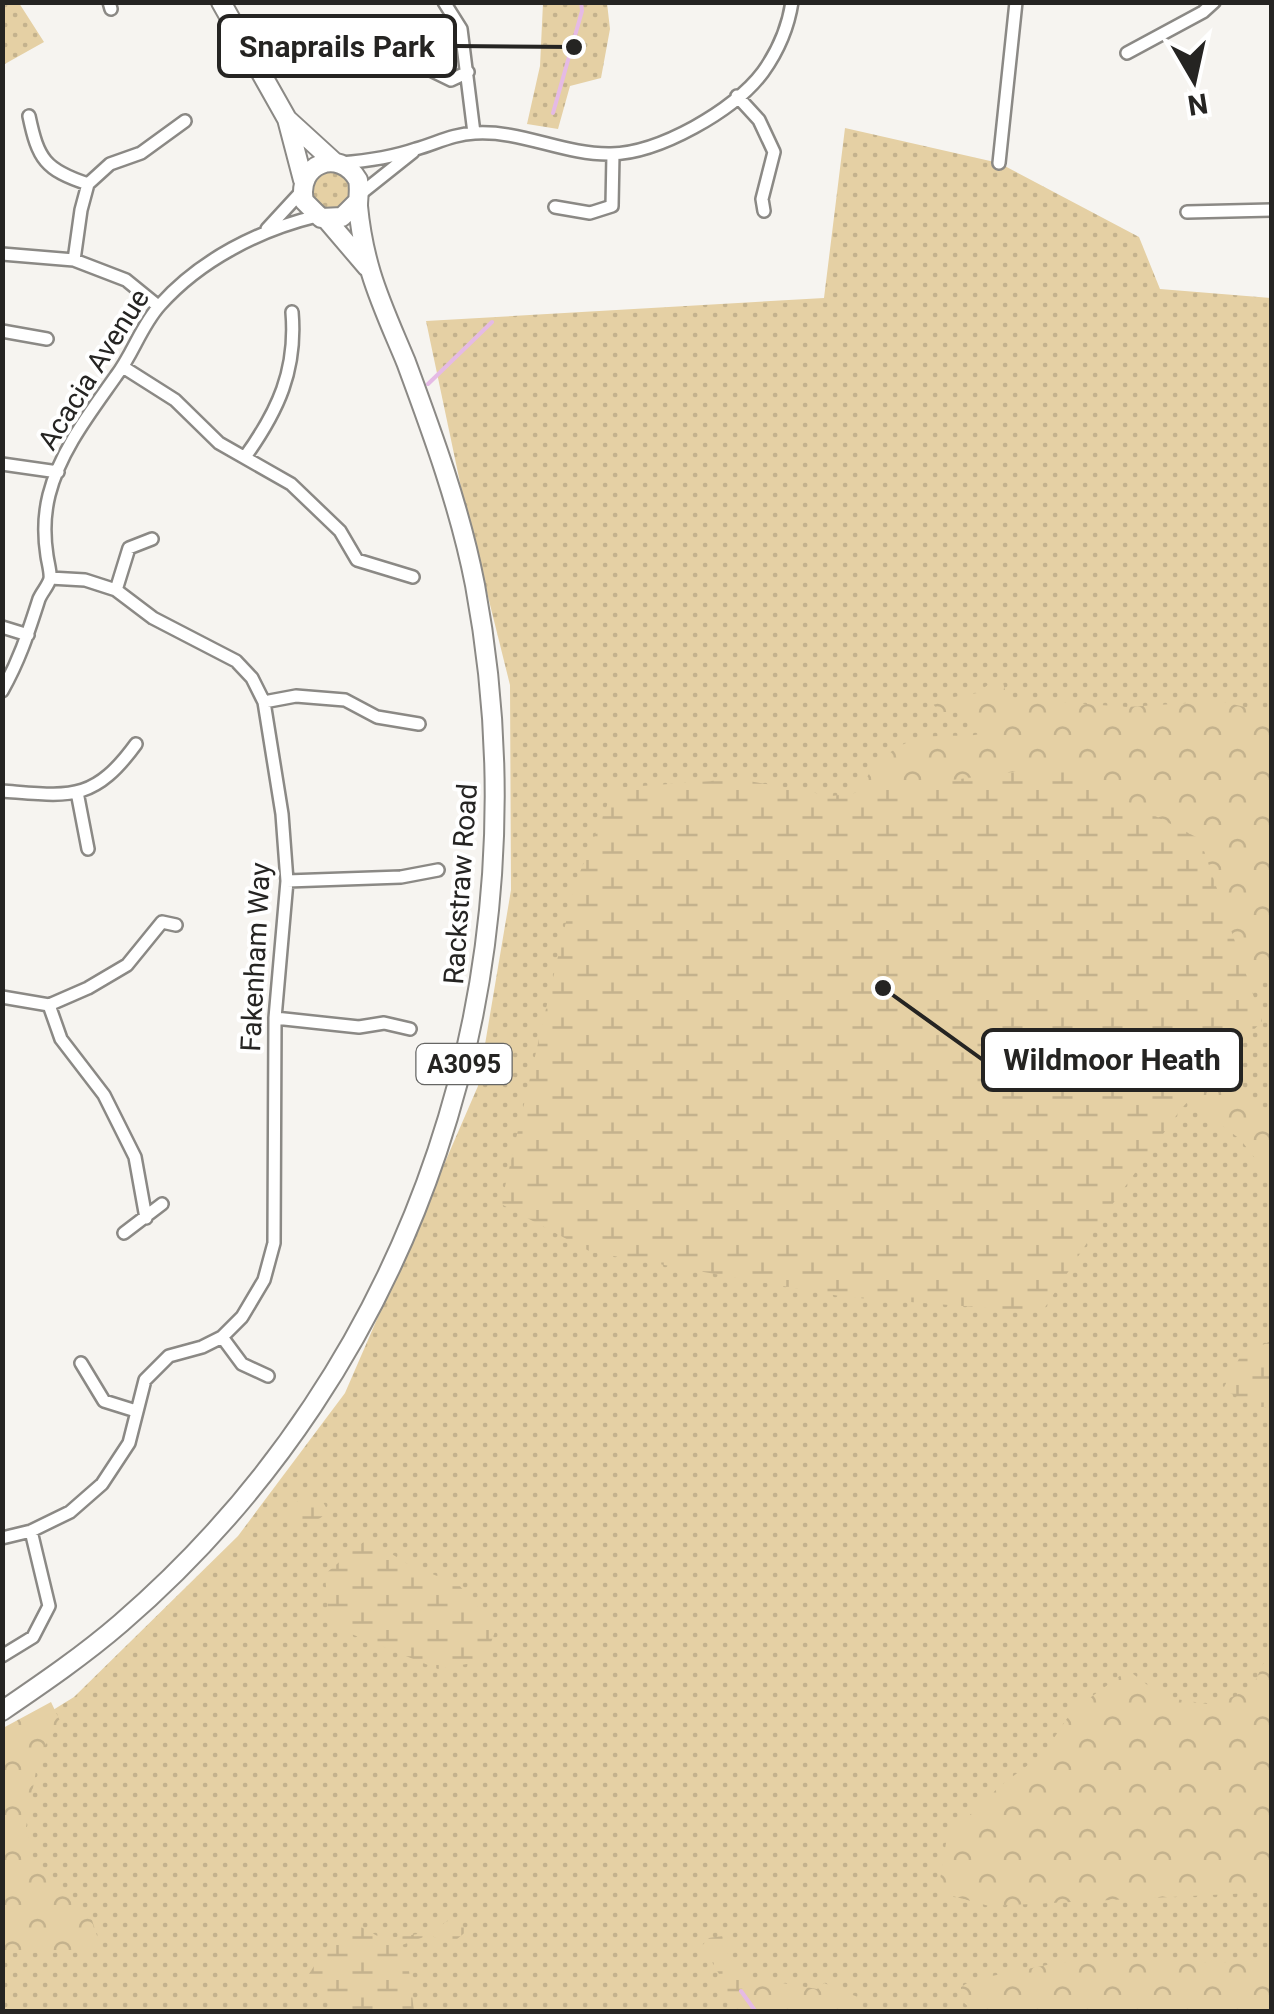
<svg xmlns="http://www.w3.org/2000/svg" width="1274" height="2014" font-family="Roboto,sans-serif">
  <defs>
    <pattern id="grass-dots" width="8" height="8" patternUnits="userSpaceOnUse" patternTransform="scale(2.5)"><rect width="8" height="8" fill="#e5d0a4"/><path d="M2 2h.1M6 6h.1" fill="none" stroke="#c4b28d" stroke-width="1.8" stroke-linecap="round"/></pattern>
    <pattern id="forest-crowns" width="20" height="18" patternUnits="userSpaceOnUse" patternTransform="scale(2.5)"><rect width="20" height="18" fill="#e5d0a4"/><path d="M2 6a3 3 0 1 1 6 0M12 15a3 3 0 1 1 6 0" fill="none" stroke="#c4b28d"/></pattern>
    <pattern id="wetland-marsh" width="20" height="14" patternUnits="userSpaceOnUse" patternTransform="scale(2.5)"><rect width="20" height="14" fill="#e5d0a4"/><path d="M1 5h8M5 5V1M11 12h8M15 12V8" fill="none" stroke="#c4b28d"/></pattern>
  </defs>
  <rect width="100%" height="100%" fill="#f6f4f0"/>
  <path fill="url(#grass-dots)" d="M 3,2 L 19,3 L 44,42 L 3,65 Z
    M 543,3 L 607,3 L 610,29 L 601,78 L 570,86 L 558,129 L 527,124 L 540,66 Z
    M 845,128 L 999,163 L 1139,237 L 1160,289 L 1271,298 L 1271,2011 L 3,2012 L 3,1741 L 74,1697 L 238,1536 L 345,1393 L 478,1086 L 511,890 L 510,685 L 462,492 L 426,321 L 824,298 Z
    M312 191a19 19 0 1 1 38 0a19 19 0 1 1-38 0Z"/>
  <path fill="url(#forest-crowns)" d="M 1001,675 L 1007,698 L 1127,707 L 1219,701 L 1271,713 L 1271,977 L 1206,1011 L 1194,1052 L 1251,1103 L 1271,1127 L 1271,1179 L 1240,1139 L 1199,1109 L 1147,1061 L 859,788 C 880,757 899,738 939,736 C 953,735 965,737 980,734 L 979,725 L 958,712 L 939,712 L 931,701 L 977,693 Z
    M 1271,1647 L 1271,1892 L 989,1906 L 938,1892 L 947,1837 L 1000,1786 L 1044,1753 L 1072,1711 L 1128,1670 L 1163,1697 L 1214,1705 L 1252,1688 Z
    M 51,1702 L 61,1723 L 39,1754 L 26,1827 L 33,1860 L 90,1914 L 100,1945 L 75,1952 L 3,1953 L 3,1728 Z
    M 1271,1957 L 1271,2011 L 974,2012 L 961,2000 L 961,1987 L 972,1980 L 1057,1963 L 1105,1959 L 1221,1963 Z
    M 754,1978 L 817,1989 L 824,1983 L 860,1998 L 860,2011 L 726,2012 L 732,1988 Z"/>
  <path fill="url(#wetland-marsh)" d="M 1058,766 L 1200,839 L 1262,1021 L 1181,1109 L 1109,1209 L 1042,1312 L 845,1297 L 591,1252 L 501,1204 L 574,887 L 614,788 L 738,779 L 832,796 Z
    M 1271,1341 L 1271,1407 L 1255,1407 L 1223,1389 L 1241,1355 Z
    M 300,1499 L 323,1502 L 328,1511 C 316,1526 297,1524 282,1515 Z
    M 367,1539 L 408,1564 L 459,1585 L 496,1629 L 484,1661 L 438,1669 L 329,1625 L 325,1574 Z
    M 451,1918 L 468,1930 L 451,1944 L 429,1935 L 394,1948 L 408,1963 L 414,2011 L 335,2011 L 309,1974 L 327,1946 L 361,1927 L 383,1939 L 432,1932 Z
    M 722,1936 L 732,1947 L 726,1955 L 736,1970 L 748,1978 L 741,1991 L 726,1998 L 717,1984 L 722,1979 L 709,1957 L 699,1949 L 709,1938 Z"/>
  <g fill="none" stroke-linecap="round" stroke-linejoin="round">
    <path stroke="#e5bae5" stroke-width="4" d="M 553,113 L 582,11 L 581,2
      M 428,384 L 492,322
      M 741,1991 L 756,2012"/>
    <g stroke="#8b8985" stroke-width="16">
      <path id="minor" d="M 109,2 L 111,9
        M 444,2 L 461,29 L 474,133
        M 1127,53 L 1203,12 L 1214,2
        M 408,59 L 451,80 L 468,72
        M 737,96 L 759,120 L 774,152 L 762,199 L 764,211
        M 29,116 C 38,159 45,170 88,184
        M 341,163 C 366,161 393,157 416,149 C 437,143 453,134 475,133 C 521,130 564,155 611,154 C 659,153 734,111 763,72 C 778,51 788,28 792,2
        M 999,163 L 1016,2
        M 359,195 L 413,152
        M 555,207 L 590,213 L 612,206 L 613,154
        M 1187,212 L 1272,210
        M 267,229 L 302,191
        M 2,254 L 74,260 L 126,280 L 158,306
        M 74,260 L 81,210 L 88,184 L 110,164 L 141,153 L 185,121
        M 2,331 L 47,339
        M 123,367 L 175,400 L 219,443 L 291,484 L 340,531 L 357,560 L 413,577
        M 245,457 C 278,411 297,370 292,312
        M 2,464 L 58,472
        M 116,590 L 129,548 L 152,539
        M 2,627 L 28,635
        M 2,691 C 20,659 28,633 39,599 C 42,592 48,586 50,579 C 51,573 48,563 47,556 C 44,537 44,515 49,495 C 60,451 90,413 116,376 C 133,354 141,326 160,305 C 200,260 259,230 317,216
        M 264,702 L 296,696 L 345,700 L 377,717 L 419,724
        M 2,791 C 69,796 93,803 136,744
        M 77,792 L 88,849
        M 287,881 L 401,877 L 438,870
        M 2,997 L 49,1005 L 88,988 L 127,965 L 162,922 L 176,925
        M 49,1005 L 61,1039 L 104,1095 L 135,1157 L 146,1218
        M 275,1018 L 359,1027 L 384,1023 L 410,1029
        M 124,1233 L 162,1204
        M 222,1337 L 242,1364 L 268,1376
        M 81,1363 L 104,1401 L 136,1411
        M 2,1538 L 31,1531 L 70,1512 L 102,1484 L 129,1443 L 145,1380 L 169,1356 L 202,1347 L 222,1337 L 242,1317 L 264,1280 L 274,1243 L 275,1018 L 287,881 L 282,814 L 264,702 L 252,678 L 236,661 L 153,618 L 116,590 L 85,580 L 50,578
        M 2,1656 L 33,1637 L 49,1606 L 31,1531"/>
    </g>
    <g stroke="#8b8985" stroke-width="22">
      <path id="primary" d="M 221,2 L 287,119 L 303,180
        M 287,119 L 333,161
        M 326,219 L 367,267
        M 2,1711 C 43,1683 84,1655 121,1623 C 420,1365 547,970 475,585 C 460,508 433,435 406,362 C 394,333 380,303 371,273 C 365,253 360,227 358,206 C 358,197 360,189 358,180 C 339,147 296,164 304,201 L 321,218 L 342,217 L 357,202"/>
    </g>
    <use href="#minor" stroke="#fff" stroke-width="11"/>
    <use href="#primary" stroke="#fff" stroke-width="18"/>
  </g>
  <g text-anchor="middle" stroke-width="8" stroke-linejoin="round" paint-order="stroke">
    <rect fill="#fff" stroke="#666664" stroke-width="2.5" x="416.5" y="1044" width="95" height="40" rx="8"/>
    <g font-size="25" font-weight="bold" fill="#252422">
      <text x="464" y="1073">A3095</text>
    </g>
    <g font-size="28" fill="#252422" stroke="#fff">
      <text transform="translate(93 369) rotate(-58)" y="10">Acacia Avenue</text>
      <text transform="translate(460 884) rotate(-86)" y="10">Rackstraw Road</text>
      <text transform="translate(255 957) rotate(-87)" y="10">Fakenham Way</text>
    </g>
  </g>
  <path fill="none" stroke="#252422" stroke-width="4" d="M574 47L455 46M883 988L983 1060"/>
  <g fill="#252422" stroke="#fff" stroke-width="4">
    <circle cx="574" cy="47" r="10"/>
    <circle cx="883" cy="988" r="10"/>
  </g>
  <g fill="#fff" stroke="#252422" stroke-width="4">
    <rect x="219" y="16" width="236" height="60" rx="10"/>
    <rect x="983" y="1030" width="258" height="60" rx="10"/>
  </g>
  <g font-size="30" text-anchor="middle" font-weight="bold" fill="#252422">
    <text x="337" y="57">Snaprails Park</text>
    <text x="1112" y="1070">Wildmoor Heath</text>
  </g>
  <rect width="1274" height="2014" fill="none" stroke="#252422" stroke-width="10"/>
  <g transform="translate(1194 80) rotate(171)" stroke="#ffffff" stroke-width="8" paint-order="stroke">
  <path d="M0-8L18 38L0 25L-18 38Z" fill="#252422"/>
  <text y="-15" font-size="28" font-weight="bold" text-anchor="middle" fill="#252422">N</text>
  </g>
</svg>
